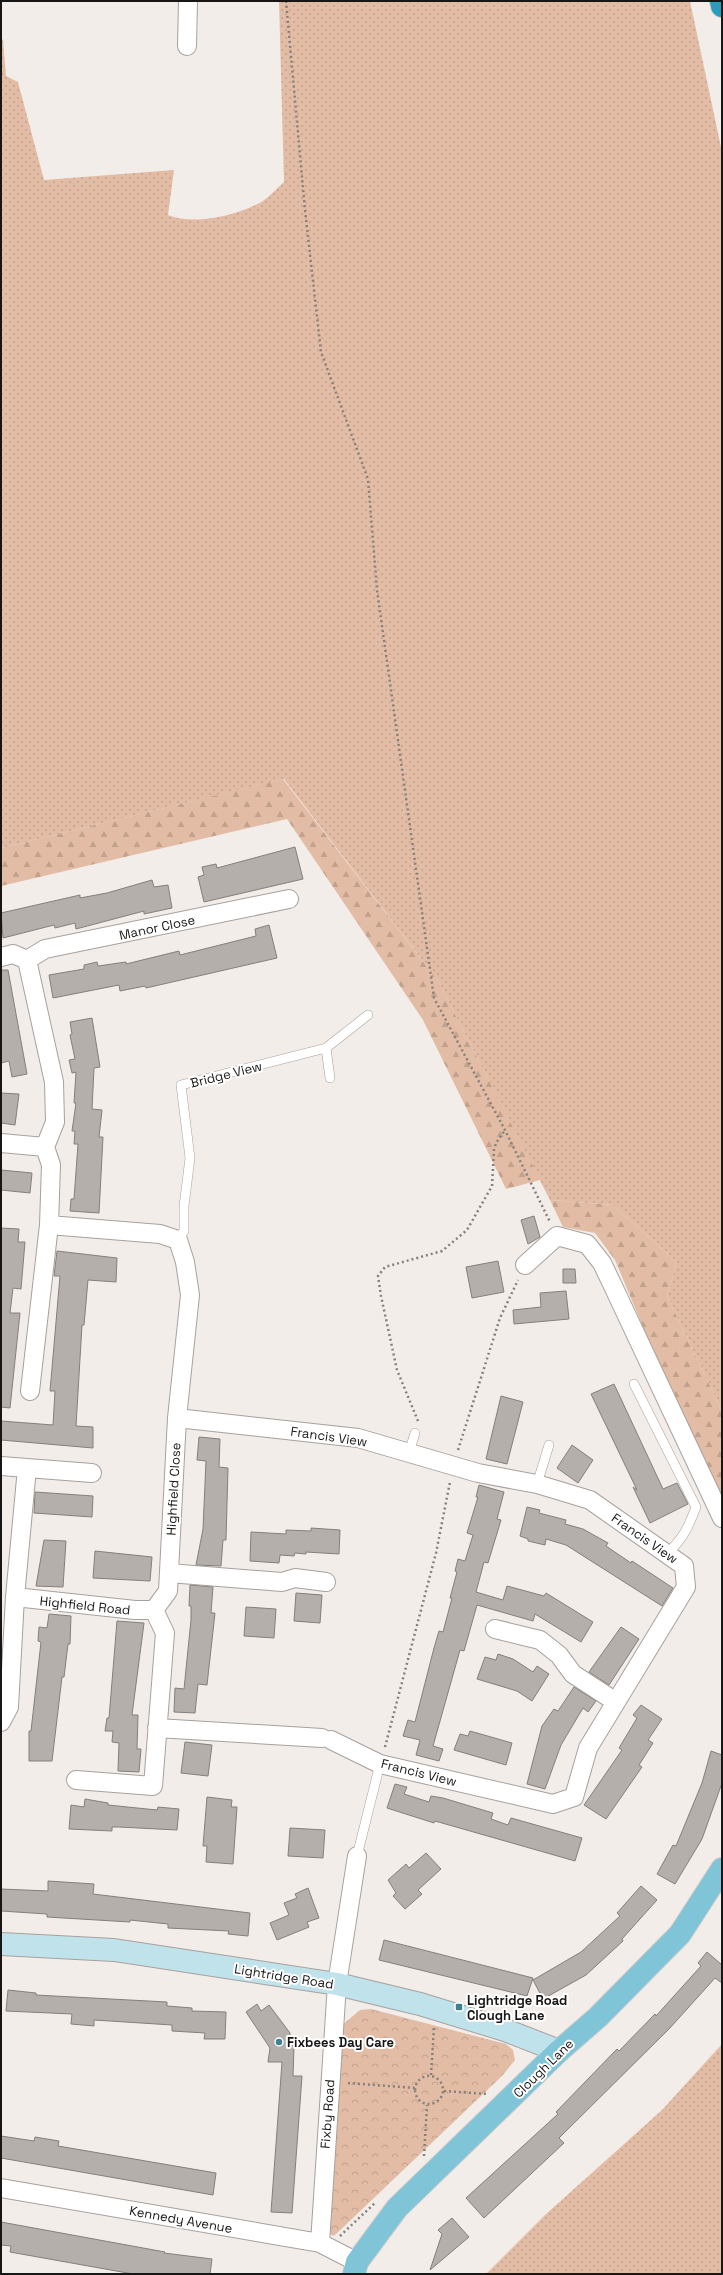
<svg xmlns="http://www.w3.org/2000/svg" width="723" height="2275" font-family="'Space Grotesk',sans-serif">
  <defs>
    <pattern id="grass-dots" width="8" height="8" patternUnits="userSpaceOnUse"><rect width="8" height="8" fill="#e3bca5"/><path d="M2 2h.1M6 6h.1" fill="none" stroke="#c2a18d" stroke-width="1.8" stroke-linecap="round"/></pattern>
    <pattern id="forest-firs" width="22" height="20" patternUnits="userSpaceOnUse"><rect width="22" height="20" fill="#e3bca5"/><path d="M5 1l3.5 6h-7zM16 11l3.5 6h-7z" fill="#c2a18d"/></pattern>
    <pattern id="park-crowns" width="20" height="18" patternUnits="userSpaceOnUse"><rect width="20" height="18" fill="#e3bca5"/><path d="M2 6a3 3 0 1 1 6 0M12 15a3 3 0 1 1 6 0" fill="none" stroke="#c2a18d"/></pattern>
  </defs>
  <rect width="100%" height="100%" fill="#f3edea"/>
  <path fill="url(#grass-dots)" d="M 279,1 L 690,1 L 722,152 L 722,1411 L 667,1296 L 677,1262 L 613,1205 L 550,1200 L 438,981 L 284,779 L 1,848 L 1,38 L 3,40 L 6,76 L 18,82 L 44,180 L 174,170 L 168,215 C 195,226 239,215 263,201 C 270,196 277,188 284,182 Z
    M 722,2044 L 722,2274 L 486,2274 L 545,2215 L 662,2110 Z"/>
  <path fill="url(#forest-firs)" d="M 283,779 L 438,981 L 540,1180 L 506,1189 L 423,1020 L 287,819 L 1,886 L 1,848 Z
    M 550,1200 L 613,1205 L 677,1262 L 667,1296 L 722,1411 L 722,1498 L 651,1346 L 615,1260 L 595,1233 L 563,1227 Z"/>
  <path fill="url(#park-crowns)" d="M 371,2009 L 506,2044 L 513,2050 L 515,2060 L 502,2076 L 334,2236 L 327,2233 L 341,2026 L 360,2010 Z"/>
  <path fill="#b4afab" stroke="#847f7c" d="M 295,847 L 303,879 L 204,902 L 198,877 L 204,875 L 202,867 L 216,864 L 217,868 Z
    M 152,880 L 154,887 L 168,885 L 172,908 L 144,914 L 144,911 L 76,929 L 75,923 L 55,928 L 54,925 L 3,938 L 1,913 L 80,895 L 80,898 L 107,893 Z
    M 269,925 L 277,958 L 146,988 L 145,986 L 120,991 L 119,985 L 53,998 L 49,975 L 84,969 L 84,965 L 97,962 L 98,966 L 126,962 L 126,964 L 179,951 L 180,955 L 256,936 L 255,929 Z
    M 1,970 L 8,970 L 27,1074 L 12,1077 L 9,1061 L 1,1063 Z
    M 92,1018 L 100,1067 L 94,1068 L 92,1109 L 102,1110 L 99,1137 L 103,1137 L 99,1213 L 70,1211 L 71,1199 L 74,1199 L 78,1144 L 74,1144 L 75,1131 L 72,1131 L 76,1103 L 74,1103 L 76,1072 L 72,1073 L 69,1060 L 75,1059 L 70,1035 L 72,1034 L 70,1022 Z
    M 1,1093 L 19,1094 L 15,1125 L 1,1123 Z
    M 1,1170 L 32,1173 L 30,1193 L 1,1190 Z
    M 534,1216 L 540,1237 L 528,1244 L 521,1220 Z
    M 1,1228 L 19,1229 L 18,1242 L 25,1242 L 21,1289 L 13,1288 L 10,1313 L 20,1313 L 10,1408 L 1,1407 Z
    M 57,1251 L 117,1258 L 116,1282 L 88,1280 L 84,1325 L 82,1325 L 76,1426 L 93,1427 L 93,1448 L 1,1440 L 1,1421 L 53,1425 L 55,1391 L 50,1391 L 60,1276 L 54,1276 Z
    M 498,1261 L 504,1292 L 472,1298 L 466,1267 Z
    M 563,1269 L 575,1269 L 576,1283 L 563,1283 Z
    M 566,1291 L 569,1319 L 514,1324 L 513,1310 L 541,1307 L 540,1293 Z
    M 614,1384 L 663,1489 L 677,1483 L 688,1504 L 650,1523 L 633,1487 L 637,1490 L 591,1394 Z
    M 501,1396 L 523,1402 L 507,1464 L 486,1459 Z
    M 199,1437 L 220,1439 L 219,1467 L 228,1468 L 226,1540 L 223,1540 L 221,1566 L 196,1565 L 203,1529 L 206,1461 L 197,1460 Z
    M 572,1445 L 593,1460 L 578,1483 L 557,1468 Z
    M 479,1485 L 504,1492 L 497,1519 L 501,1520 L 488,1563 L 484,1562 L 476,1592 L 503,1600 L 507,1586 L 544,1596 L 546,1593 L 593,1622 L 581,1642 L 535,1614 L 533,1621 L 477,1605 L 464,1651 L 460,1650 L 433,1746 L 443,1749 L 439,1761 L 416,1755 L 420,1740 L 403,1736 L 408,1720 L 415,1722 L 434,1648 L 439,1631 L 443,1632 L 452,1598 L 450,1598 L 457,1572 L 455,1571 L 458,1559 L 465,1561 L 473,1535 L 467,1533 L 478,1497 L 476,1497 Z
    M 35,1492 L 93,1496 L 92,1517 L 34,1513 Z
    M 527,1507 L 540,1510 L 539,1513 L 566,1520 L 565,1524 L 583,1529 L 608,1543 L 606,1546 L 631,1563 L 632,1561 L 673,1588 L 662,1606 L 566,1545 L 546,1539 L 545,1545 L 528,1541 L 528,1539 L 520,1536 Z
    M 311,1528 L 340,1530 L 339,1554 L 306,1552 L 306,1554 L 295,1553 L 294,1556 L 280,1555 L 279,1563 L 250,1561 L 251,1532 L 286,1534 L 286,1530 L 311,1531 Z
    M 44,1540 L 66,1541 L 63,1587 L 36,1586 Z
    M 95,1551 L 152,1557 L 150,1581 L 93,1578 Z
    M 190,1585 L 213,1587 L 211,1613 L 215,1613 L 207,1685 L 198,1684 L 195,1713 L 174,1712 L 175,1688 L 184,1689 L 191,1620 L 191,1606 L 189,1606 Z
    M 296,1593 L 322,1595 L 320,1623 L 294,1621 Z
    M 246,1607 L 276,1609 L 274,1638 L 244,1636 Z
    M 49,1614 L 71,1616 L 70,1644 L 68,1644 L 64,1677 L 62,1677 L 52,1761 L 29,1761 L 29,1731 L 31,1731 L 41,1642 L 38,1641 L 39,1627 L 47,1628 Z
    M 117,1621 L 144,1623 L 132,1715 L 138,1715 L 137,1749 L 141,1749 L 139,1772 L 118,1771 L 119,1743 L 112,1742 L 113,1731 L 105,1731 L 107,1718 L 109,1718 Z
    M 621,1627 L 639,1639 L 609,1685 L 589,1672 Z
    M 498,1654 L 513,1659 L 533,1672 L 537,1666 L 549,1674 L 532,1701 L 517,1691 L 477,1679 L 485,1657 L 496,1660 Z
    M 574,1687 L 596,1701 L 588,1712 L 583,1708 L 561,1745 L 545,1789 L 527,1784 L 542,1726 L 554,1709 L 558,1711 Z
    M 641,1705 L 662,1719 L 648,1740 L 653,1743 L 639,1765 L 642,1767 L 606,1819 L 584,1805 L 622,1750 L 619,1748 L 637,1718 L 633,1715 Z
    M 470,1731 L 512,1743 L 506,1765 L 454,1750 L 460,1734 L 468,1736 Z
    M 185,1742 L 212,1745 L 208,1776 L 181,1773 Z
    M 711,1751 L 722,1755 L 722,1783 L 702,1839 L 675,1884 L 657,1874 L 673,1845 L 676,1846 L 702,1783 Z
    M 395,1784 L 407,1787 L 404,1794 L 429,1802 L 431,1796 L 443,1798 L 493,1813 L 491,1819 L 508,1825 L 511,1818 L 582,1838 L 575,1861 L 435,1821 L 434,1823 L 387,1808 Z
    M 207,1797 L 232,1800 L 231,1807 L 237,1807 L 233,1864 L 206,1862 L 207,1846 L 203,1846 Z
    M 85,1799 L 108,1803 L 108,1805 L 157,1810 L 158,1807 L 179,1809 L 177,1830 L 119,1827 L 112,1827 L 112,1831 L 69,1829 L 71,1805 L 84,1807 Z
    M 290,1828 L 325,1830 L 323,1858 L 288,1856 Z
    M 426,1853 L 441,1869 L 418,1890 L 422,1894 L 405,1909 L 393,1896 L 396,1893 L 388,1880 L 406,1864 L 409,1868 Z
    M 48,1881 L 94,1884 L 93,1894 L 250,1913 L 248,1936 L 228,1934 L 229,1931 L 168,1928 L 168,1924 L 130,1920 L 130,1922 L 47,1917 L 47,1914 L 1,1911 L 1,1889 L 48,1891 Z
    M 641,1886 L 657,1900 L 622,1939 L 623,1941 L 586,1975 L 543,1999 L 533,1980 L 581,1952 L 620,1916 L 617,1913 Z
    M 308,1888 L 319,1918 L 307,1922 L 309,1927 L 277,1940 L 270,1923 L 289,1915 L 284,1903 L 297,1898 L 295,1894 Z
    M 384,1940 L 533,1978 L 527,1996 L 379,1960 Z
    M 707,1952 L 722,1965 L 722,1983 L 715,1978 L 669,2029 L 559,2138 L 564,2143 L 484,2218 L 466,2198 L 558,2114 L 556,2112 L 617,2049 L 619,2051 L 655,2014 L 656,2016 L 701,1966 L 698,1963 Z
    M 8,1990 L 36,1993 L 36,1995 L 167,2002 L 167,2006 L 192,2008 L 192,2011 L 226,2012 L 225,2039 L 204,2039 L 205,2033 L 172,2031 L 172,2025 L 94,2020 L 94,2026 L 71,2024 L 72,2014 L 6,2011 Z
    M 257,2004 L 261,2011 L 269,2005 L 290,2033 L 290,2045 L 294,2046 L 293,2076 L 302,2076 L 292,2213 L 271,2212 L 282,2062 L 268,2062 L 270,2048 L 246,2012 Z
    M 1,2136 L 34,2141 L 35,2137 L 59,2141 L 58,2146 L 216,2173 L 213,2195 L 1,2158 Z
    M 452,2218 L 469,2237 L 430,2270 L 442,2234 L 438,2230 Z
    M 1,2222 L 165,2252 L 164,2253 L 212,2259 L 210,2274 L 133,2274 L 10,2252 L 11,2246 L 1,2245 Z"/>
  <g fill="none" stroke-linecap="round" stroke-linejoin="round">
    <g stroke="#a7a19e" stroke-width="10">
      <path id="lane" d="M 326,1048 L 330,1078
        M 178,1240 L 184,1231 L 184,1206 L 190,1158 L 181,1085 L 326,1048 L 368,1015
        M 634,1384 L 696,1507 C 689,1526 682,1541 667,1553
        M 409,1453 L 415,1433
        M 537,1484 L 549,1445
        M 357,1856 L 380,1764"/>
    </g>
    <g stroke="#a7a19e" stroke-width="20">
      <path id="street" d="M 187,46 L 188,1
        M 1,957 L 13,954 L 27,960 L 54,1082 L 55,1122 L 45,1147
        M 27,960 L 45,949 L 289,899
        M 1,1143 L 45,1147 L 51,1165 L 49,1225 L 160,1234 L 178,1240 L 185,1262 L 190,1295 L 177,1418 L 168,1591 L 154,1610
        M 525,1265 L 557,1236 L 587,1244 L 602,1263 L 613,1286 L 722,1518
        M 30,1391 L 49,1225
        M 177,1418 L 358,1438 L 478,1473 L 537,1484 L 590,1500 L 684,1566 L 686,1587 L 588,1748 L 574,1797 L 553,1804 L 380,1764 L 331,1740
        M 1,1466 L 92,1473
        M 169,1573 L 282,1582 L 295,1578 L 326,1582
        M 15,1597 L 135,1610 L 154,1610
        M 495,1629 L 540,1640 L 559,1655 L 573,1674 L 616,1702
        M 1,1722 L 9,1707 L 15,1597 L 27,1468
        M 157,1728 L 322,1738
        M 76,1780 L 153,1786 L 165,1633 L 154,1610
        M 1,2188 L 320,2243 L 357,2262
        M 320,2243 L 337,1984 L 357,1856"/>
    </g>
    <g stroke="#a7a19e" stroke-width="24">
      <path id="secondary" d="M 1,1944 L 114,1950 L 337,1984 L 420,2004 L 505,2030 L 559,2051"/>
    </g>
    <g stroke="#ccc" stroke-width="24">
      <path id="primary" d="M 354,2274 L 357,2262 L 397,2208 L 559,2051 L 598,2017 L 680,1934 L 722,1869"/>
    </g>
    <g stroke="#ccc" stroke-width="24">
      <path id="highway" d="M 721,1 L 722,6"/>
    </g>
    <path stroke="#84807e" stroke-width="2.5" stroke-dasharray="2 3" stroke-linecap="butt" d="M 286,1 L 305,210 L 321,352 L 368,479 L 377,590 L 434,998 L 505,1130 L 550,1222
      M 418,1421 L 397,1370 L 381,1296 L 378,1276 L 385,1267 L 442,1251 L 467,1230 L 492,1186 L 494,1150 L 496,1143 L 505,1130
      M 458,1450 L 500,1318 L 518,1280
      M 385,1747 L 436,1553 L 450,1482
      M 431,2075 L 434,2027
      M415 2090a14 14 0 1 1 28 0a14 14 0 1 1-28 0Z
      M 348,2083 L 415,2088
      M 444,2091 L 488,2094
      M 424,2156 L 427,2105
      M 340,2236 L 376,2202"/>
    <use href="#lane" stroke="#fff" stroke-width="9"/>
    <use href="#street" stroke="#fff" stroke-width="18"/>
    <use href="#secondary" stroke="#bfe2eb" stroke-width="22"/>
    <use href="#primary" stroke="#7fc4d7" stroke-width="22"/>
    <use href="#highway" stroke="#299dbc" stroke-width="22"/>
  </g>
  <g fill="#408094" stroke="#fff" stroke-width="1.5">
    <rect x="455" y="2003" width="8" height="8" rx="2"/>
    <circle cx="279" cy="2042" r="4"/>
  </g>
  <g text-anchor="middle" stroke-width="4" stroke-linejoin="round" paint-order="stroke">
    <g font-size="13" fill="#181615" stroke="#fff">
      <text transform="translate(157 927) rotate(-12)" y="5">Manor Close</text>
      <text transform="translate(226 1074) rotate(-14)" y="5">Bridge View</text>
      <text transform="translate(329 1436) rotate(8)" y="5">Francis View</text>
      <text transform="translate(173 1489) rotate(-87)" y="5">Highfield Close</text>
      <text transform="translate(645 1538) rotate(35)" y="5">Francis View</text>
      <text transform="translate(85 1605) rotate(6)" y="5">Highfield Road</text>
      <text transform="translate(419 1772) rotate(14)" y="5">Francis View</text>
      <text transform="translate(284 1976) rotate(9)" y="5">Lightridge Road</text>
      <text transform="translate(543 2068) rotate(-44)" y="5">Clough Lane</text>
      <text transform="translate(327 2114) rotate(-86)" y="5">Fixby Road</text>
      <text transform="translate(181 2219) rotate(10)" y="5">Kennedy Avenue</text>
    </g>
    <g font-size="13" font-weight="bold" fill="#181615" stroke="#fff" text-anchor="start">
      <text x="467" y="2005">Lightridge Road<tspan x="467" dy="15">Clough Lane</tspan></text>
      <text x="287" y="2047">Fixbees Day Care</text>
    </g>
  </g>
  <rect width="723" height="2275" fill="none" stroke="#181615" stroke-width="4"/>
</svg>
